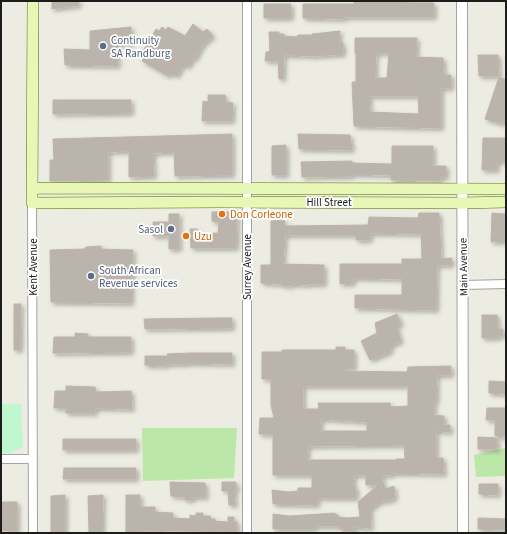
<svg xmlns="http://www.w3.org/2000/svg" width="507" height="534" font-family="'Source Sans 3',sans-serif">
  <defs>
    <filter id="shadow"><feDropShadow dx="2.5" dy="2.5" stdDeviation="2" flood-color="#0004"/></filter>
  </defs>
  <rect width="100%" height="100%" fill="#edece2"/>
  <path fill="#bbe7a9" d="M 142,428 L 237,428 L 234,478 L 143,481 Z
    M 506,448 L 506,476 L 476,477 L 474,455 Z"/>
  <path fill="#bff7ce" d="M 1,404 L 21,404 L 23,446 L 12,453 L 1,453 Z"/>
  <path fill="#bab4ac" stroke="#beb5a5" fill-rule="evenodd" filter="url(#shadow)" d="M 52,1 L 79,1 L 79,5 L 52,9 Z
    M 354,2 L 434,3 L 434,17 L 344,17 L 344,19 L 303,18 L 303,4 L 354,4 Z
    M 264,4 L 291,4 L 291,18 L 264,18 Z
    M 193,24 L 203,32 L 207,29 L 213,36 L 203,44 L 195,59 L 193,58 L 188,67 L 183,64 L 177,76 L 170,73 L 168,76 L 142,61 L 147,53 L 143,51 L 156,29 L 159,31 L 162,27 L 166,30 L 168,27 L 185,36 Z
    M 131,27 L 131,44 L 116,44 L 118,66 L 65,65 L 64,49 L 90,50 L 90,31 Z
    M 340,31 L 339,42 L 343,43 L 343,54 L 315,56 L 284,55 L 283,79 L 279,79 L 278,61 L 265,61 L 266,52 L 270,51 L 269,32 L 279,32 L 279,34 L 284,34 L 284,36 L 297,37 L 298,35 L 312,35 L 312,34 Z
    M 355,38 L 417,38 L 416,57 L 443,58 L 444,75 L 451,75 L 451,88 L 441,88 L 441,128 L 354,126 L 352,82 L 356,82 L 356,53 L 355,53 ZM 376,53 L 389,53 L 387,78 L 375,78 ZM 369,96 L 418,96 L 419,114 L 370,112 Z
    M 478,55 L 498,55 L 499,76 L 479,76 Z
    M 499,77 L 506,80 L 506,115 L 502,124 L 485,119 Z
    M 208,95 L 225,95 L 226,102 L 233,103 L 232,121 L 202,121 L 203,101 L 208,102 Z
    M 53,100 L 131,100 L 131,113 L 53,114 Z
    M 232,134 L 232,175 L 175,176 L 174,152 L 153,153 L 154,176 L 129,177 L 129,151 L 108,152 L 108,180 L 50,181 L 50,160 L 54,160 L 53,139 Z
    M 298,134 L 350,135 L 352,150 L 299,149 Z
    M 483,138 L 505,138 L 506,162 L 497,161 L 497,170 L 482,170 Z
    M 286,145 L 286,175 L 272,175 L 272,146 Z
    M 392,146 L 433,146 L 433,166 L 446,166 L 446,177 L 440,177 L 440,181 L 391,180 L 391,175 L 352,174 L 352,176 L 302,177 L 301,162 L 352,161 L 352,163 L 392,164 Z
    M 212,212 L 234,212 L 233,216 L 237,216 L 236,248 L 191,248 L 190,229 L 197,229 L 197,234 L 218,233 L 219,222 L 212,221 Z
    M 419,213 L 439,213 L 441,259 L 452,258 L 451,265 L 437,265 L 436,310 L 355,308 L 355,295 L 402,295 L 402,279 L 353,278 L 353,283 L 340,284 L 340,264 L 402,264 L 402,259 L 422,259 L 421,234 L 370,233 L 370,240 L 356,240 L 356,235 L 285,235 L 283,264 L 324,265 L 324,284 L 309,284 L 309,285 L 292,284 L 292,286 L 281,285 L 281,284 L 261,283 L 261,265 L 271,265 L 271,221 L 284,220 L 285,226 L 368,225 L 369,217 L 418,218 Z
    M 492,213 L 505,214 L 506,241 L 491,242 Z
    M 169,214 L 179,214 L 179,249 L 169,249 L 169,236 L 153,236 L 153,222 L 169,222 Z
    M 101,246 L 101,249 L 133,250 L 131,303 L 51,302 L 50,250 L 85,249 L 86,247 Z
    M 14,304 L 21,304 L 20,350 L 14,350 Z
    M 397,314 L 401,324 L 396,326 L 401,341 L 390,346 L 391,351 L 370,360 L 361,341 L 377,333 L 375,323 Z
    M 482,315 L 497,315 L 498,329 L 503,329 L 503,336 L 497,336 L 498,338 L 482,338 Z
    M 213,318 L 232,318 L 232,328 L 145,329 L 144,319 Z
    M 75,333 L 88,334 L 88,337 L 131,337 L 131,352 L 53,353 L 54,337 L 75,337 Z
    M 336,347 L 345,347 L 345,350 L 354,350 L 354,367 L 343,371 L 407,372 L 408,367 L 451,366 L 451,375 L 437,375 L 436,402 L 434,402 L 434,415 L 444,416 L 444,425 L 450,425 L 450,432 L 436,431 L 436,458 L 443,458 L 444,474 L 392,473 L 392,475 L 381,475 L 385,489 L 394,486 L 395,498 L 384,502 L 384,499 L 370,509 L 371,528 L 357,527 L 354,528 L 353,531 L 343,531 L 343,529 L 339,529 L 339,526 L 315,526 L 314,529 L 273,529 L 273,514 L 289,516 L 335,513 L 335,514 L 338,515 L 338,517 L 348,518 L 360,517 L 358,502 L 378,485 L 366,485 L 366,475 L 354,475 L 353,486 L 356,487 L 356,498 L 317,498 L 317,505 L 273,504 L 272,490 L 288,492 L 298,491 L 298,488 L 312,488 L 312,475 L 273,475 L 273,434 L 259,434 L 260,418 L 274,418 L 271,405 L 271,379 L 262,379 L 262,352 L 282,352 L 282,350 L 336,350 ZM 303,386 L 408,386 L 408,406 L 391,407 L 390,403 L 318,403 L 319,409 L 303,409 ZM 321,419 L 367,422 L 367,431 L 320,431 ZM 404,445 L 405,459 L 396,459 L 397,460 L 307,460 L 308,446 Z
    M 189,353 L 232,353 L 232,364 L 187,363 L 187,364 L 166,364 L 166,366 L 145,365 L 145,356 L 168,356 L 167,354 Z
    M 489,381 L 506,382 L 506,394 L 489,393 Z
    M 66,386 L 95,387 L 96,392 L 131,391 L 132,409 L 95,408 L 95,413 L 66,413 L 66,408 L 54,408 L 55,391 L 66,391 Z
    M 487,408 L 506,408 L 506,437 L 495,436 L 495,420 L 486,420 Z
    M 478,437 L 497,438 L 497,449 L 478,449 Z
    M 63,439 L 136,439 L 136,450 L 63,450 Z
    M 64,468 L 136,468 L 136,479 L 63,479 Z
    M 170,482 L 205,483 L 206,497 L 192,497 L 192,500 L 185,500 L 185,497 L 171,496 Z
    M 222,482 L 236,482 L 236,491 L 234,490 L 235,505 L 229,505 L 228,491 L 222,491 Z
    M 479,484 L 498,484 L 498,495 L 479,494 Z
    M 65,495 L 65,533 L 51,533 L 51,496 Z
    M 103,495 L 102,533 L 89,533 L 88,496 Z
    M 126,495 L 140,495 L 140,507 L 155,507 L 155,512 L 173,513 L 173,518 L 190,519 L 190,515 L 196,516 L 196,513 L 203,513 L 203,516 L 210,516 L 211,519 L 215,519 L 215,521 L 228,522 L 228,517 L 234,517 L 234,522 L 237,522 L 237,532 L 140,530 L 140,533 L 126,533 Z
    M 1,502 L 17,502 L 17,530 L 1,531 Z
    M 478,518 L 506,519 L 506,530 L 478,529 Z"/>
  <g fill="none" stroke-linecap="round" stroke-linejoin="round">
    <g stroke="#a3a3a3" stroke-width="10">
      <path id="minor" d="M 247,1 L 247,533
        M 32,203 L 33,533
        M 463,285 L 506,284
        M 1,459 L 33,459"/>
    </g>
    <g stroke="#a3a3a3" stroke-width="12">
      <path id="tertiary" d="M 462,1 L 463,533"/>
    </g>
    <g stroke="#506f08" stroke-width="12">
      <path id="secondary" d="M 33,1 L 32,203 L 221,202 L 462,203 L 506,202
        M 32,188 L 506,189"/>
    </g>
    <use href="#minor" stroke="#fff" stroke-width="8"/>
    <use href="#tertiary" stroke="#fff" stroke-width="10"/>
    <use href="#secondary" stroke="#e8f7b6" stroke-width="11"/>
  </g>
  <g fill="#5c6f8a" stroke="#fff" stroke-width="1.5">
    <circle cx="103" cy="46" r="4"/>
    <circle cx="171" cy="229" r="4"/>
    <circle cx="91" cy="276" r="4"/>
  </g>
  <g fill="#e8710a" stroke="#fff" stroke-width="1.5">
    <circle cx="222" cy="214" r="4"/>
    <circle cx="186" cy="236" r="4"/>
  </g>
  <g text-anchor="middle" stroke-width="3.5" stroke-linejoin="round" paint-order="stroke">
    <g font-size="11" fill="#4e5e75" stroke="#fff" text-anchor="start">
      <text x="111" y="44">Continuity<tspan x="111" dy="13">SA Randburg</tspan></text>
      <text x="163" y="233" text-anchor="end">Sasol</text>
      <text x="99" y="274">South African<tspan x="99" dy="13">Revenue services</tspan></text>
    </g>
    <g font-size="11" fill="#1c1c1c" stroke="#fff">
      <text x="329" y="206">Hill Street</text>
      <text transform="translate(33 267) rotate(-90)" y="4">Kent Avenue</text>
      <text transform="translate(247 267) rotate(-90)" y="4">Surrey Avenue</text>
      <text transform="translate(463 267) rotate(-91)" y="4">Main Avenue</text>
    </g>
    <g font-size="11" fill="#c56008" stroke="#fff" text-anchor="start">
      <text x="230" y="218">Don Corleone</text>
      <text x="194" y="240">Uzu</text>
    </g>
  </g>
  <rect width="507" height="534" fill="none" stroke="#1c1c1c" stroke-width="4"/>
</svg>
